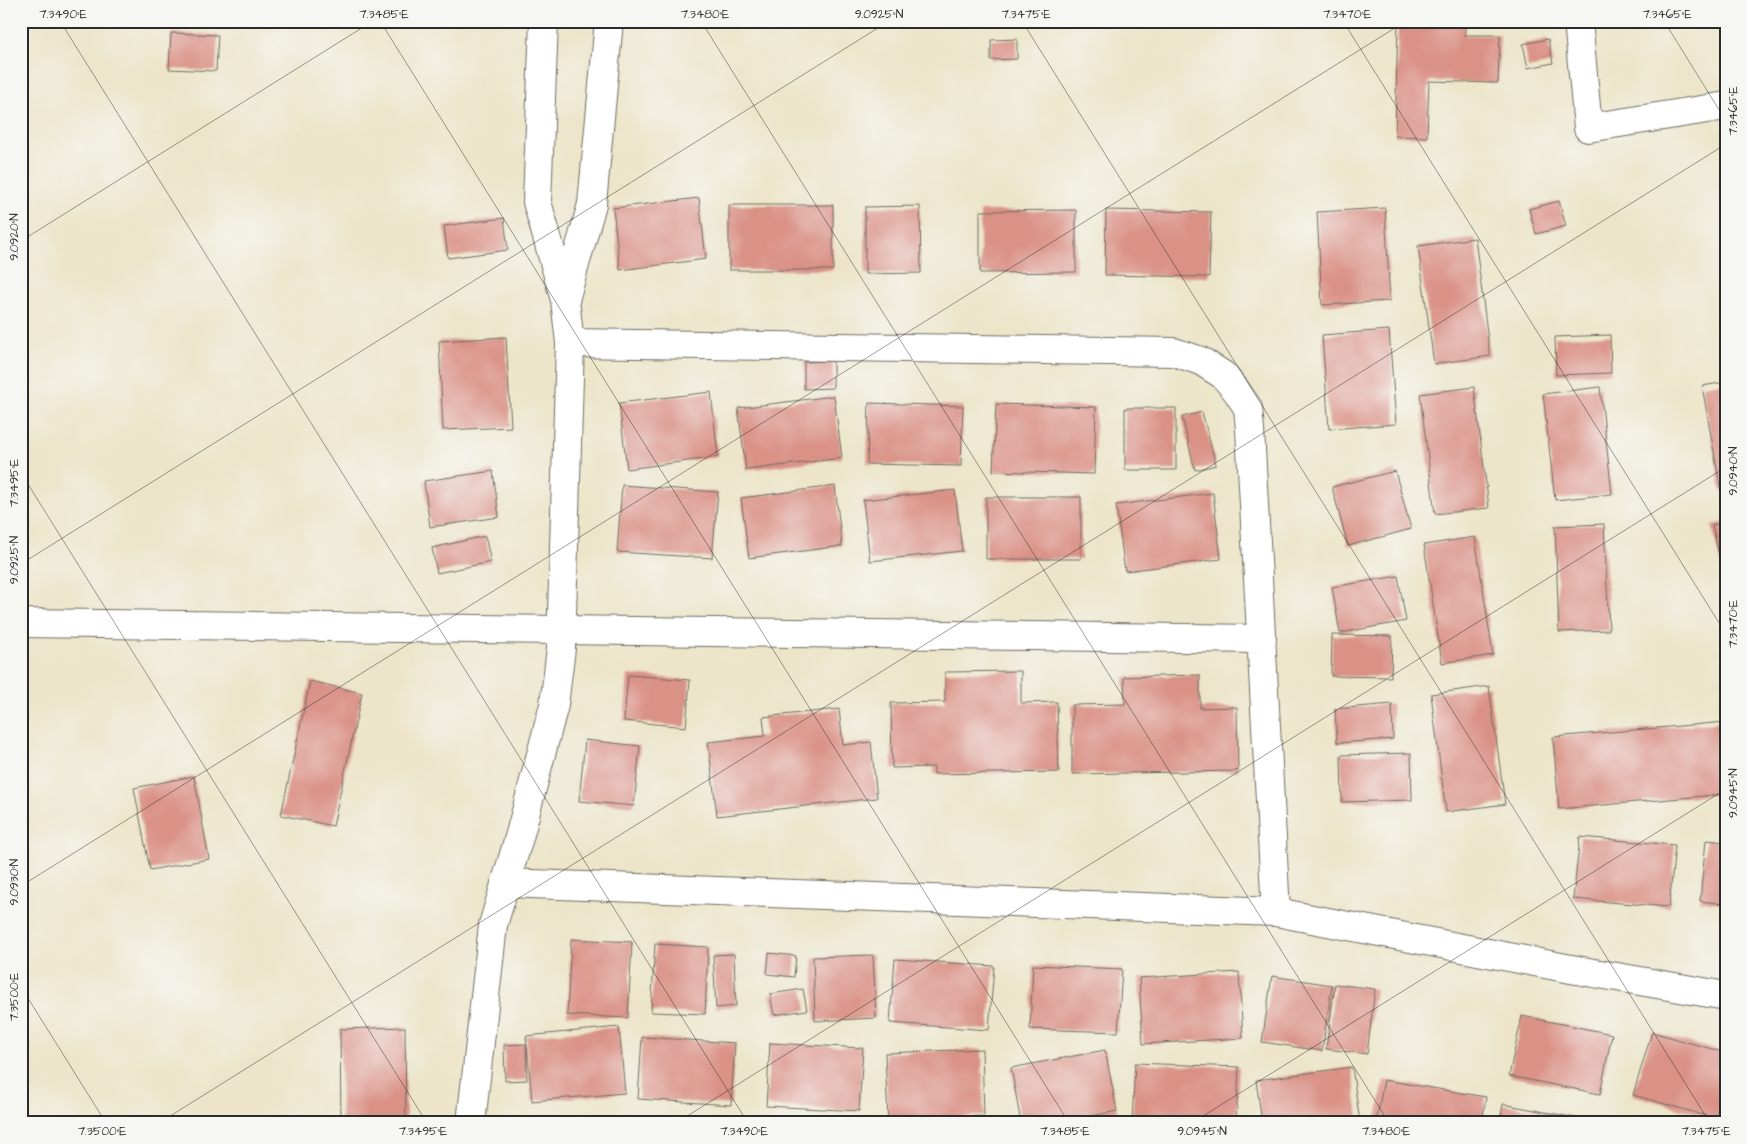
<svg xmlns="http://www.w3.org/2000/svg" width="1747" height="1144" font-family="'Architects Daughter',sans-serif">
  <rect width="100%" height="100%" fill="#f6f6f2"/>
  <filter id="ink" filterUnits="userSpaceOnUse"><feTurbulence type="fractalNoise" baseFrequency=".02" numOctaves="2"/><feDisplacementMap in="SourceGraphic" scale="10" xChannelSelector="R" yChannelSelector="G"/><feConvolveMatrix kernelMatrix="1 2 1 2 8 2 1 2 1" color-interpolation-filters="sRGB"/></filter>
  <filter id="wash" filterUnits="userSpaceOnUse"><feTurbulence type="fractalNoise" baseFrequency=".0096" numOctaves="4" result="noise"/><feDisplacementMap in="SourceGraphic" scale="20" xChannelSelector="R" yChannelSelector="G"/><feGaussianBlur stdDeviation="1.12" result="paint"/><feColorMatrix in="noise" values="0 0 0 0 0 0 0 0 0 0 0 0 0 0 0 0 0 1.4 0 .05"/><feComposite in="paint" operator="in"/></filter>
  <g filter="url(#wash)">
    <rect width="100%" height="100%" fill="#ece5c9"/>
    <g id="blocks">
      <path fill="#da9186" d="M 1398,21 L 1465,21 L 1465,35 L 1500,35 L 1498,83 L 1429,81 L 1427,137 L 1395,136 Z
        M 171,33 L 218,35 L 216,71 L 169,69 Z
        M 1017,39 L 1017,59 L 991,60 L 991,40 Z
        M 1548,39 L 1553,63 L 1528,68 L 1523,44 Z
        M 699,198 L 706,259 L 620,270 L 613,208 Z
        M 1559,201 L 1566,226 L 1536,234 L 1529,209 Z
        M 729,205 L 833,205 L 833,270 L 729,270 Z
        M 920,206 L 921,273 L 865,274 L 865,207 Z
        M 1385,208 L 1390,301 L 1322,305 L 1317,212 Z
        M 1076,210 L 1076,272 L 980,273 L 980,211 Z
        M 1106,210 L 1211,212 L 1209,277 L 1105,275 Z
        M 504,218 L 508,250 L 448,258 L 444,226 Z
        M 1475,238 L 1490,356 L 1434,364 L 1418,246 Z
        M 1389,330 L 1396,424 L 1329,429 L 1322,335 Z
        M 1610,335 L 1611,373 L 1556,375 L 1555,337 Z
        M 506,337 L 511,427 L 443,430 L 439,341 Z
        M 833,361 L 833,388 L 804,389 L 804,362 Z
        M 1726,382 L 1726,491 L 1721,491 L 1702,386 Z
        M 1474,387 L 1489,508 L 1435,514 L 1420,394 Z
        M 1600,387 L 1612,494 L 1555,500 L 1543,394 Z
        M 711,392 L 718,457 L 627,469 L 619,403 Z
        M 834,396 L 842,458 L 746,470 L 738,408 Z
        M 869,403 L 963,406 L 961,466 L 867,464 Z
        M 996,404 L 1096,407 L 1094,474 L 993,471 Z
        M 1125,408 L 1176,408 L 1176,470 L 1125,470 Z
        M 1202,412 L 1216,465 L 1195,470 L 1182,417 Z
        M 493,471 L 499,517 L 430,527 L 424,481 Z
        M 1395,471 L 1411,529 L 1348,546 L 1332,487 Z
        M 622,485 L 718,492 L 712,558 L 617,552 Z
        M 835,486 L 842,546 L 749,558 L 741,498 Z
        M 955,490 L 962,551 L 870,561 L 863,500 Z
        M 1213,493 L 1221,559 L 1125,571 L 1116,505 Z
        M 986,497 L 1081,497 L 1081,559 L 986,559 Z
        M 1726,522 L 1726,582 L 1725,582 L 1712,525 Z
        M 1604,524 L 1609,630 L 1559,632 L 1555,526 Z
        M 485,536 L 491,562 L 437,573 L 432,548 Z
        M 1475,537 L 1493,655 L 1442,663 L 1424,545 Z
        M 1398,576 L 1406,621 L 1340,633 L 1332,587 Z
        M 1332,635 L 1392,636 L 1391,677 L 1331,676 Z
        M 1021,671 L 1021,703 L 1057,702 L 1059,772 L 934,774 L 934,767 L 892,768 L 891,703 L 945,702 L 945,672 Z
        M 628,675 L 690,680 L 686,727 L 624,721 Z
        M 1200,675 L 1200,708 L 1237,707 L 1238,771 L 1072,774 L 1072,705 L 1125,704 L 1124,677 Z
        M 310,681 L 362,693 L 333,826 L 281,815 Z
        M 1489,686 L 1505,804 L 1446,812 L 1431,694 Z
        M 1392,704 L 1393,739 L 1337,743 L 1335,709 Z
        M 839,709 L 843,745 L 871,742 L 877,798 L 717,816 L 708,742 L 765,736 L 763,717 Z
        M 1726,722 L 1726,794 L 1559,809 L 1553,737 Z
        M 585,740 L 640,746 L 634,806 L 579,801 Z
        M 1411,753 L 1412,800 L 1342,802 L 1341,755 Z
        M 194,776 L 209,859 L 150,870 L 134,788 Z
        M 1580,837 L 1675,845 L 1669,907 L 1573,899 Z
        M 1706,840 L 1726,842 L 1726,904 L 1700,901 Z
        M 571,939 L 632,942 L 628,1018 L 567,1015 Z
        M 655,944 L 708,947 L 705,1014 L 651,1012 Z
        M 769,953 L 796,956 L 794,977 L 767,974 Z
        M 734,954 L 736,1006 L 716,1008 L 713,955 Z
        M 873,955 L 876,1018 L 815,1021 L 813,957 Z
        M 895,959 L 994,966 L 989,1030 L 890,1023 Z
        M 1033,965 L 1122,969 L 1118,1032 L 1030,1029 Z
        M 1239,972 L 1243,1038 L 1143,1044 L 1139,978 Z
        M 1272,976 L 1332,985 L 1322,1051 L 1262,1042 Z
        M 1335,984 L 1375,989 L 1367,1054 L 1326,1049 Z
        M 803,989 L 807,1010 L 774,1015 L 770,994 Z
        M 1522,1016 L 1612,1034 L 1600,1094 L 1509,1076 Z
        M 405,1027 L 406,1123 L 341,1123 L 340,1029 Z
        M 619,1027 L 625,1093 L 532,1101 L 526,1036 Z
        M 1652,1032 L 1726,1053 L 1726,1104 L 1721,1120 L 1633,1095 Z
        M 642,1037 L 735,1043 L 731,1105 L 638,1099 Z
        M 770,1043 L 863,1048 L 859,1111 L 766,1106 Z
        M 526,1044 L 527,1080 L 505,1081 L 504,1045 Z
        M 982,1049 L 984,1116 L 888,1121 L 885,1053 Z
        M 1105,1050 L 1117,1111 L 1057,1123 L 1021,1123 L 1011,1068 Z
        M 1135,1063 L 1239,1067 L 1236,1123 L 1132,1123 Z
        M 1352,1067 L 1360,1123 L 1262,1123 L 1256,1080 Z
        M 1384,1080 L 1486,1097 L 1482,1123 L 1376,1123 Z
        M 1503,1104 L 1597,1122 L 1597,1123 L 1500,1123 Z"/>
    </g>
  </g>
  <g filter="url(#ink)">
    <use href="#blocks" fill-opacity="0" stroke="#6f6c62" stroke-width="1"/>
    <g fill="none" stroke-linecap="round" stroke-linejoin="round">
      <g stroke="#6f6c62" stroke-width="30">
        <path id="minor" d="M 544,21 L 537,202 L 565,300 L 592,204 L 609,21
          M 1578,21 L 1588,128 L 1726,106
          M 570,343 L 1174,352 L 1201,361 L 1223,375 L 1236,390 L 1248,408 L 1250,430 L 1276,912
          M 21,623 L 1262,639
          M 505,883 L 1276,912 L 1571,969 L 1726,996
          M 471,1123 L 493,925 L 520,834 L 554,705 L 561,648 L 570,343 L 565,300"/>
      </g>
      <use href="#minor" stroke="#fff" stroke-width="28"/>
    </g>
  </g>
  <path fill="none" stroke="#2b2b2b" stroke-width="1" stroke-opacity="0.45" d="M 60,21 L 748,1123M 380,21 L 1069,1123M 701,21 L 1389,1123M 1022,21 L 1710,1123M 1343,21 L 1726,634M 1664,21 L 1726,121M 21,241 L 373,21M 21,473 L 427,1123M 21,564 L 889,21M 21,886 L 1406,21M 21,987 L 106,1123M 159,1123 L 1726,144M 676,1123 L 1726,467M 1192,1123 L 1726,789M 1709,1123 L 1726,1112"/>
  <rect width="1747" height="1144" fill="none" stroke="#f6f6f2" stroke-width="55"/>
  <rect x="28" y="28" width="1692" height="1088" fill="none" stroke="#2b2b2b" stroke-width="2"/>
  <g font-size="12" text-anchor="middle" fill="#2b2b2b">
    <text x="63" y="18">7.3490°E</text>
    <text x="384" y="18">7.3485°E</text>
    <text x="705" y="18">7.3480°E</text>
    <text x="879" y="18">9.0925°N</text>
    <text x="1026" y="18">7.3475°E</text>
    <text x="1347" y="18">7.3470°E</text>
    <text x="1667" y="18">7.3465°E</text>
    <text transform="translate(1733 111) rotate(-90)" y="4">7.3465°E</text>
    <text transform="translate(14 237) rotate(-90)" y="4">9.0920°N</text>
    <text transform="translate(1733 471) rotate(-90)" y="4">9.0940°N</text>
    <text transform="translate(14 483) rotate(-90)" y="4">7.3495°E</text>
    <text transform="translate(14 560) rotate(-90)" y="4">9.0925°N</text>
    <text transform="translate(1733 624) rotate(-90)" y="4">7.3470°E</text>
    <text transform="translate(1733 793) rotate(-90)" y="4">9.0945°N</text>
    <text transform="translate(14 882) rotate(-90)" y="4">9.0930°N</text>
    <text transform="translate(14 997) rotate(-90)" y="4">7.3500°E</text>
    <text x="102" y="1135">7.3500°E</text>
    <text x="423" y="1135">7.3495°E</text>
    <text x="744" y="1135">7.3490°E</text>
    <text x="1065" y="1135">7.3485°E</text>
    <text x="1202" y="1135">9.0945°N</text>
    <text x="1386" y="1135">7.3480°E</text>
    <text x="1706" y="1135">7.3475°E</text>
  </g>
</svg>
